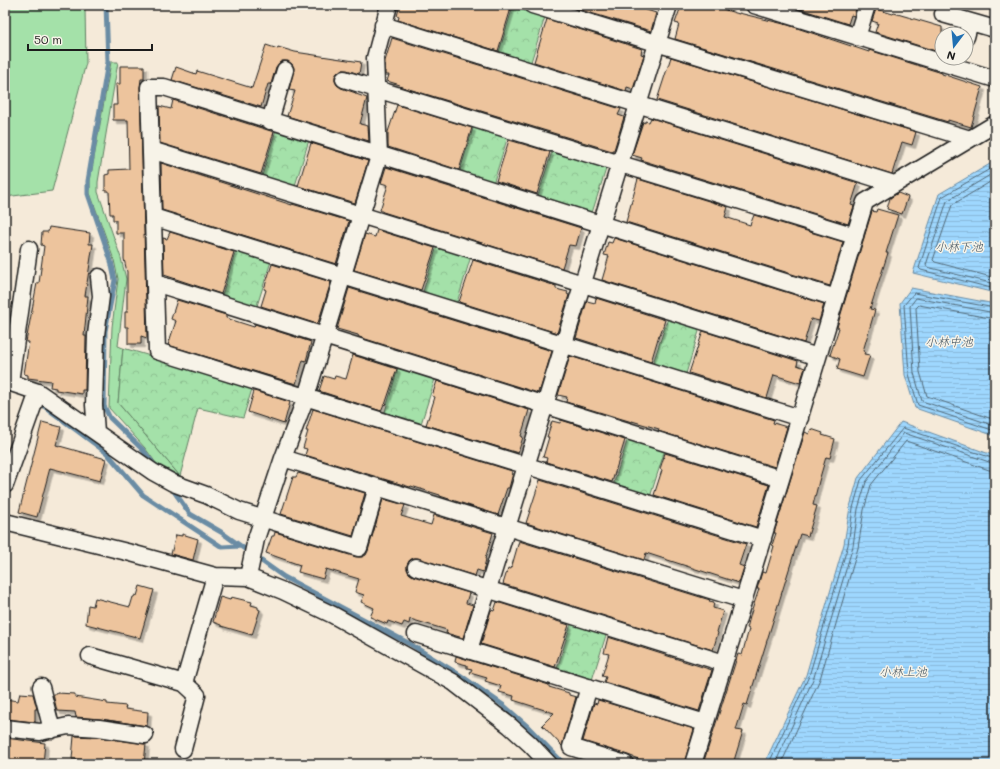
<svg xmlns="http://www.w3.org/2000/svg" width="1000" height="769" font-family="Mali,'Klee One',sans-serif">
  <defs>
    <pattern id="park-crowns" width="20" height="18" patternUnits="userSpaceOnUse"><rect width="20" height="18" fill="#a4e1a9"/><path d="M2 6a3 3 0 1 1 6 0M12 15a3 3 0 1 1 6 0" fill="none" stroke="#8dc091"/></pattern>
    <pattern id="water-rules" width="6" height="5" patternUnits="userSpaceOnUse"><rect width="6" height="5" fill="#9ed7fe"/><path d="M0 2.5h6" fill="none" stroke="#88b8d9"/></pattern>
    <filter id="shadow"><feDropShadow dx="3.5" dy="3.5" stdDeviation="0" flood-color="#0004"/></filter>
  </defs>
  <rect width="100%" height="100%" fill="#f5ead9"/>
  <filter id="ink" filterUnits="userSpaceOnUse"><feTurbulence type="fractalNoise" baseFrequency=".025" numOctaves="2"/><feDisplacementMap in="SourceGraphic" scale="8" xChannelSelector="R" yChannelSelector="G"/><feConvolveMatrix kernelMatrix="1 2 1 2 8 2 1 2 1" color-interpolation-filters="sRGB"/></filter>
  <g filter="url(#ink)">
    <path fill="#a4e1a9" stroke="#607e62" d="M 5,5 L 84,5 L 85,7 L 86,63 L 52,191 L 5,197 Z
      M 111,62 L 118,62 L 98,182 L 98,192 L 121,258 L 126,279 L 118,346 L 123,348 L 118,403 L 180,476 L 156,463 L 145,448 L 109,408 L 112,327 L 118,279 L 114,260 L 90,193 L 90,181 Z"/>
    <path fill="url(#park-crowns)" stroke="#607e62" d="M 513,7 L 545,17 L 530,65 L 498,55 Z
      M 474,125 L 508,136 L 493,184 L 459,174 Z
      M 276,130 L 309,140 L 294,189 L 261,179 Z
      M 553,149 L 607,166 L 591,216 L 537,199 Z
      M 437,246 L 471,256 L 456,306 L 422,295 Z
      M 236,250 L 271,261 L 256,309 L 221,299 Z
      M 668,318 L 700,328 L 685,377 L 652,366 Z
      M 123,348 L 253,386 L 243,418 L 198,408 L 180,476 L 118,403 Z
      M 399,365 L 436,376 L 420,427 L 384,415 Z
      M 628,438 L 665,450 L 650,497 L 613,486 Z
      M 572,621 L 607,632 L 592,680 L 557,669 Z"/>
    <path fill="url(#water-rules)" stroke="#6a8ca4" d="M 995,161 L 995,293 L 913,273 L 939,194 Z
      M 911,288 L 995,304 L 995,436 L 915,408 L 905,375 L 900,303 Z
      M 901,422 L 995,456 L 995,764 L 766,764 L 766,760 L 806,675 L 844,544 L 850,507 L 858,478 Z"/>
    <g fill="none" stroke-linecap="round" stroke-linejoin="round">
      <path stroke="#506776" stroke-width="1" d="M 995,166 L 942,197 L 919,268 L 921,270 L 995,289
        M 995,172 L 947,201 L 926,265 L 927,267 L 995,284
        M 995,179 L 952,205 L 933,260 L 935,262 L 995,278
        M 995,308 L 914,293 L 904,305 L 909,374 L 918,405 L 995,431
        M 995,313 L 916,298 L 910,306 L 914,373 L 922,401 L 995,426
        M 995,319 L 919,305 L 916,308 L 920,372 L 927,396 L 995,420
        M 770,764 L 770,761 L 809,676 L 848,545 L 853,508 L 861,480 L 903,428 L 995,459
        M 775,764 L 814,677 L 853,546 L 858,509 L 866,482 L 904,433 L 995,464
        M 781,764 L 820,679 L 858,548 L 864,510 L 871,485 L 906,441 L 989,470 L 995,470"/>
      <path stroke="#6a8ca4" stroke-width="5" d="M 106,5 L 108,62 L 88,181 L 88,194 L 111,261 L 115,280 L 105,331 L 104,406 L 110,418 L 143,450 L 155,466
        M 44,406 L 107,453 L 143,495 L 222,547 L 240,546
        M 171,487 L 190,514 L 221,532 L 284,577 L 410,644 L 460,675 L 503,705 L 528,727 L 564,764"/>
    </g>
    <path fill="#edc49d" stroke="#1c1c1c" filter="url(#shadow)" d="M 400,5 L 512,5 L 498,51 L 398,20 L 399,17 L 397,16 Z
      M 564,5 L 641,5 L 640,8 L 656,13 L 651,31 Z
      M 683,5 L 709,5 L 739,14 L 739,13 L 788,25 L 869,52 L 869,50 L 942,73 L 942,74 L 982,87 L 971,127 L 948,120 L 948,122 L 675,39 L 679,24 L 675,23 L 680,9 L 682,10 Z
      M 794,5 L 857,5 L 854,16 L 851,15 L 848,24 L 794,7 Z
      M 876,9 L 893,14 L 894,13 L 942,27 L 942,53 L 875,32 L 878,23 L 872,21 Z
      M 547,19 L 642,49 L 641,54 L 644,55 L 633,89 L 627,87 L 626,91 L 534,62 Z
      M 392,38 L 621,109 L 618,115 L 624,117 L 614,150 L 612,150 L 612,151 L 399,86 L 400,85 L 387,81 L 389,75 L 385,75 L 385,61 Z
      M 266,45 L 278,49 L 278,47 L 295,52 L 361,62 L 359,74 L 347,70 L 342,70 L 338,72 L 335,76 L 335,81 L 337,85 L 341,88 L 356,93 L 356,94 L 367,98 L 360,124 L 368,126 L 369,141 L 287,116 L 295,91 L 289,90 L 294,68 L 292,64 L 288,61 L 282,61 L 279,63 L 276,67 L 271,84 L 268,84 L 261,107 L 172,80 L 176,67 L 196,74 L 197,71 L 252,88 Z
      M 671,57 L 916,132 L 912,145 L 902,142 L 892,174 L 657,100 Z
      M 120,66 L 144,66 L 144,79 L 141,79 L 140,87 L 147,338 L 141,336 L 141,344 L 128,344 L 128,327 L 125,327 L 125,312 L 127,312 L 127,272 L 124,259 L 124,233 L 116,233 L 116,220 L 113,220 L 113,214 L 110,214 L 109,191 L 105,191 L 105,175 L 109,174 L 109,170 L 129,169 L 128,120 L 113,120 L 113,105 L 117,105 L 116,84 L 120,84 Z
      M 173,100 L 274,132 L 261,174 L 160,143 L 159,106 L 171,109 Z
      M 397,105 L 472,128 L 459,170 L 388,147 L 388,132 Z
      M 651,118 L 858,183 L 851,205 L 854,206 L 848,224 L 641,160 L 642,158 L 632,155 L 643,122 L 645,123 L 645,121 L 649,122 Z
      M 509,140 L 550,152 L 537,194 L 496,181 Z
      M 311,143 L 368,161 L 355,203 L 298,186 Z
      M 161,163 L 292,205 L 292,204 L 349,221 L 336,264 L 162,210 Z
      M 386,167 L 581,228 L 576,246 L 569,245 L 562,268 L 383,212 L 380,210 L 388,185 L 381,183 Z
      M 638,179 L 728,207 L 725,217 L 750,225 L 754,215 L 843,242 L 830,286 L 626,222 Z
      M 898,193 L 908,197 L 902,214 L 887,209 L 890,198 Z
      M 877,209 L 898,215 L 886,253 L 888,253 L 870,309 L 875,310 L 863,351 L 865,352 L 864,354 L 870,355 L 863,377 L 837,369 L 840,359 L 830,355 L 839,328 L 837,327 L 872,211 L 876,212 Z
      M 49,227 L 90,233 L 89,244 L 93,244 L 85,296 L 88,296 L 84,336 L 86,336 L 85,390 L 82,390 L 82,394 L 56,390 L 56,388 L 50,387 L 51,381 L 28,378 L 28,375 L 24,374 L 29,342 L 26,342 L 37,283 L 39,283 L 44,246 L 41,245 L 42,232 L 48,232 Z
      M 377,230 L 435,248 L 421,290 L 354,270 L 365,234 L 375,237 Z
      M 170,232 L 234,252 L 221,294 L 164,275 L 163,238 L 167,239 Z
      M 614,238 L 824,304 L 819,321 L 811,319 L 804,343 L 602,280 L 609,256 L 604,255 L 608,242 L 612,243 Z
      M 473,260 L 556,286 L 556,289 L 568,292 L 567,294 L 569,295 L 557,333 L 459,302 Z
      M 272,264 L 331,282 L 318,323 L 317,324 L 261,306 L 266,290 L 264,289 Z
      M 349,288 L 552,351 L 540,390 L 539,389 L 538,393 L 359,337 L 358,335 L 337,329 Z
      M 596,298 L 665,320 L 660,335 L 659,335 L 651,362 L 576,338 L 587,301 L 595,303 Z
      M 177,300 L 226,315 L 226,318 L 254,327 L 255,324 L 311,342 L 306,361 L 303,360 L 296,384 L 168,345 L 176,321 L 171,319 Z
      M 703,331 L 798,361 L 797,365 L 805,368 L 800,383 L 774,375 L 767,398 L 689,373 Z
      M 353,355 L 397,369 L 385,405 L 384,404 L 381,411 L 319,391 L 324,376 L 334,379 L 335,376 L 346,379 Z
      M 570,356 L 774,420 L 773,423 L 787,427 L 775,467 L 658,431 L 659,429 L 632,421 L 632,422 L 566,402 L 567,397 L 558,395 Z
      M 437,381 L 529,410 L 521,436 L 523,437 L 518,453 L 426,425 L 435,397 L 432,396 Z
      M 254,391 L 290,402 L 284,424 L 248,412 Z
      M 313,409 L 512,471 L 512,473 L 513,473 L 509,488 L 507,488 L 498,515 L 440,496 L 440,495 L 411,486 L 410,487 L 305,455 L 307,449 L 303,448 L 308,431 L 306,431 Z
      M 561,420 L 625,440 L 612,482 L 546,462 L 547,458 L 543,457 L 549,437 L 547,437 L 552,421 L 560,423 Z
      M 42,422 L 61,427 L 56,445 L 106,459 L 100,481 L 50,468 L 37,517 L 19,512 Z
      M 811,429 L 823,433 L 822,435 L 835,439 L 830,458 L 826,457 L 819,481 L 813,505 L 817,506 L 808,536 L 800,534 L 747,705 L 744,704 L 736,730 L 743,731 L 733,764 L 703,764 L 738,654 L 742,655 L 749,629 L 747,628 L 751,613 L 759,589 L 757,589 L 762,572 L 766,573 L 774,546 L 772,545 L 776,533 L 774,533 L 805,432 L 809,434 Z
      M 665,453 L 769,485 L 756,527 L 654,495 L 662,470 L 660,469 Z
      M 298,473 L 365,493 L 353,536 L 281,514 L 293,477 L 296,477 Z
      M 540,480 L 746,544 L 739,565 L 744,567 L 739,583 L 646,553 L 644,560 L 526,523 Z
      M 383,499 L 405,505 L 401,516 L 431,525 L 434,515 L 493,533 L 485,559 L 486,559 L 483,572 L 477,570 L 475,576 L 418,558 L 414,558 L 410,560 L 407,565 L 407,569 L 409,573 L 413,576 L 469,593 L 466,603 L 473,605 L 463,638 L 446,633 L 447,630 L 410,619 L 409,624 L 404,622 L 402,626 L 388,621 L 387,624 L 370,617 L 374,608 L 361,602 L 364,595 L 355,592 L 359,579 L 326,569 L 323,579 L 298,572 L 300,565 L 266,553 L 272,536 L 274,536 L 275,532 L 356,557 L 362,557 L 366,555 L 368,551 Z
      M 182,534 L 198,539 L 193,560 L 171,554 L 176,535 L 182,536 Z
      M 519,541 L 710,600 L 709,601 L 714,602 L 713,608 L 723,611 L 717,632 L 718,633 L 713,650 L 503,584 L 508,568 L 511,569 Z
      M 140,586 L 154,590 L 140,638 L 86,624 L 88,605 L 93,606 L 95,598 L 130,607 L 133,597 L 134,597 L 135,595 L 137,596 Z
      M 220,597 L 230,600 L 231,597 L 252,602 L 251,605 L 258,607 L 258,609 L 260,610 L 252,635 L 221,626 L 221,625 L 213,622 Z
      M 497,602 L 569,625 L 555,667 L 481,644 L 491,610 L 494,611 Z
      M 608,637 L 712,670 L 699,711 L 604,682 L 606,677 L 602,676 L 609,654 L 604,653 Z
      M 456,656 L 549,685 L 549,687 L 569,693 L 569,695 L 576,697 L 562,746 L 542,725 L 554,713 L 513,700 L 514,696 L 499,692 L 501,686 L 485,681 L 487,678 L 470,673 L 472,669 L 467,668 L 467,665 L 455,662 Z
      M 20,693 L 33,694 L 37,709 L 35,709 L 35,722 L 5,719 L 5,699 L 18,701 Z
      M 57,693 L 75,694 L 75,697 L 107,702 L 107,704 L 126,706 L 125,709 L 148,712 L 147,726 L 100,719 L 76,717 L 75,712 L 57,711 L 53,694 L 57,694 Z
      M 598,700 L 694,729 L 684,764 L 651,764 L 628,755 L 583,741 L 594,703 L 597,704 Z
      M 74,736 L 98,737 L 146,744 L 144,764 L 72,759 Z
      M 5,738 L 45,743 L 43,764 L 5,764 Z"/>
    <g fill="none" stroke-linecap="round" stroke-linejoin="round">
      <g stroke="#1c1c1c" stroke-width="19">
        <path id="minor" d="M 532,5 L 970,139
          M 754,5 L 995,79
          M 943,14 L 995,29
          M 383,25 L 894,184
          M 857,37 L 867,5
          M 966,37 L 970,22
          M 344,79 L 855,236
          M 270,121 L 285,70
          M 151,150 L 818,357
          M 153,217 L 800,418
          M 155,283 L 781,479
          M 5,381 L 38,392 L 153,472 L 173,483 L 206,495 L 239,511 L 359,548 L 377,487
          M 10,382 L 29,249
          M 96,432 L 94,405 L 96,335 L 101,296 L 99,277
          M 283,458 L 743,600
          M 5,485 L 38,392
          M 5,522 L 131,553 L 215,576 L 248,577 L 283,591 L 333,615 L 453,682 L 510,726 L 530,744 L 549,764
          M 763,539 L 157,351 L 149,87 L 164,87 L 836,298
          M 416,567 L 724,663
          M 248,577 L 256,539 L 283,458 L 306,397 L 379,156 L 375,58 L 389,5
          M 416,634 L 705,723
          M 469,650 L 669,5
          M 90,656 L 184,683
          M 41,687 L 52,730
          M 589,687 L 571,747 L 625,764
          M 5,728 L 40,732 L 68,726 L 99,728 L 145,735
          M 183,749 L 197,695 L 184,683 L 215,576
          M 693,764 L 781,479 L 865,202 L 995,124"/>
      </g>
      <use href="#minor" stroke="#f7f3e8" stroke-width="16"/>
    </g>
  </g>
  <g text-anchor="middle" stroke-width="3" stroke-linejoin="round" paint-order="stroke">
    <g font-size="12" font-style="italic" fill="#435460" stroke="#f7f3e8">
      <text x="959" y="251">小林下池</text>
      <text x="949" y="346">小林中池</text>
      <text x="903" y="676">小林上池</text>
    </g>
  </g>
  <rect width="1000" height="769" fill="none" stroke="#f7f3e8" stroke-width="20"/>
  <rect x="10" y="10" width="980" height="749" fill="none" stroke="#1c1c1c" stroke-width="1.5" filter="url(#ink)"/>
  <g transform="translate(954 46) rotate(196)"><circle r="19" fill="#f7f3e8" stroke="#9f9d96"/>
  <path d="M0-3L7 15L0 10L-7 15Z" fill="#1f6fb2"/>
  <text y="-6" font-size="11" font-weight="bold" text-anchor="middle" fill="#1c1c1c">N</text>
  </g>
  <path d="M28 44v6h124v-6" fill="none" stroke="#1c1c1c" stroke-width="2"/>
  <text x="34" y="44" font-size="12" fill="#1c1c1c" stroke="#f7f3e8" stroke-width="3" paint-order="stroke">50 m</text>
</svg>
